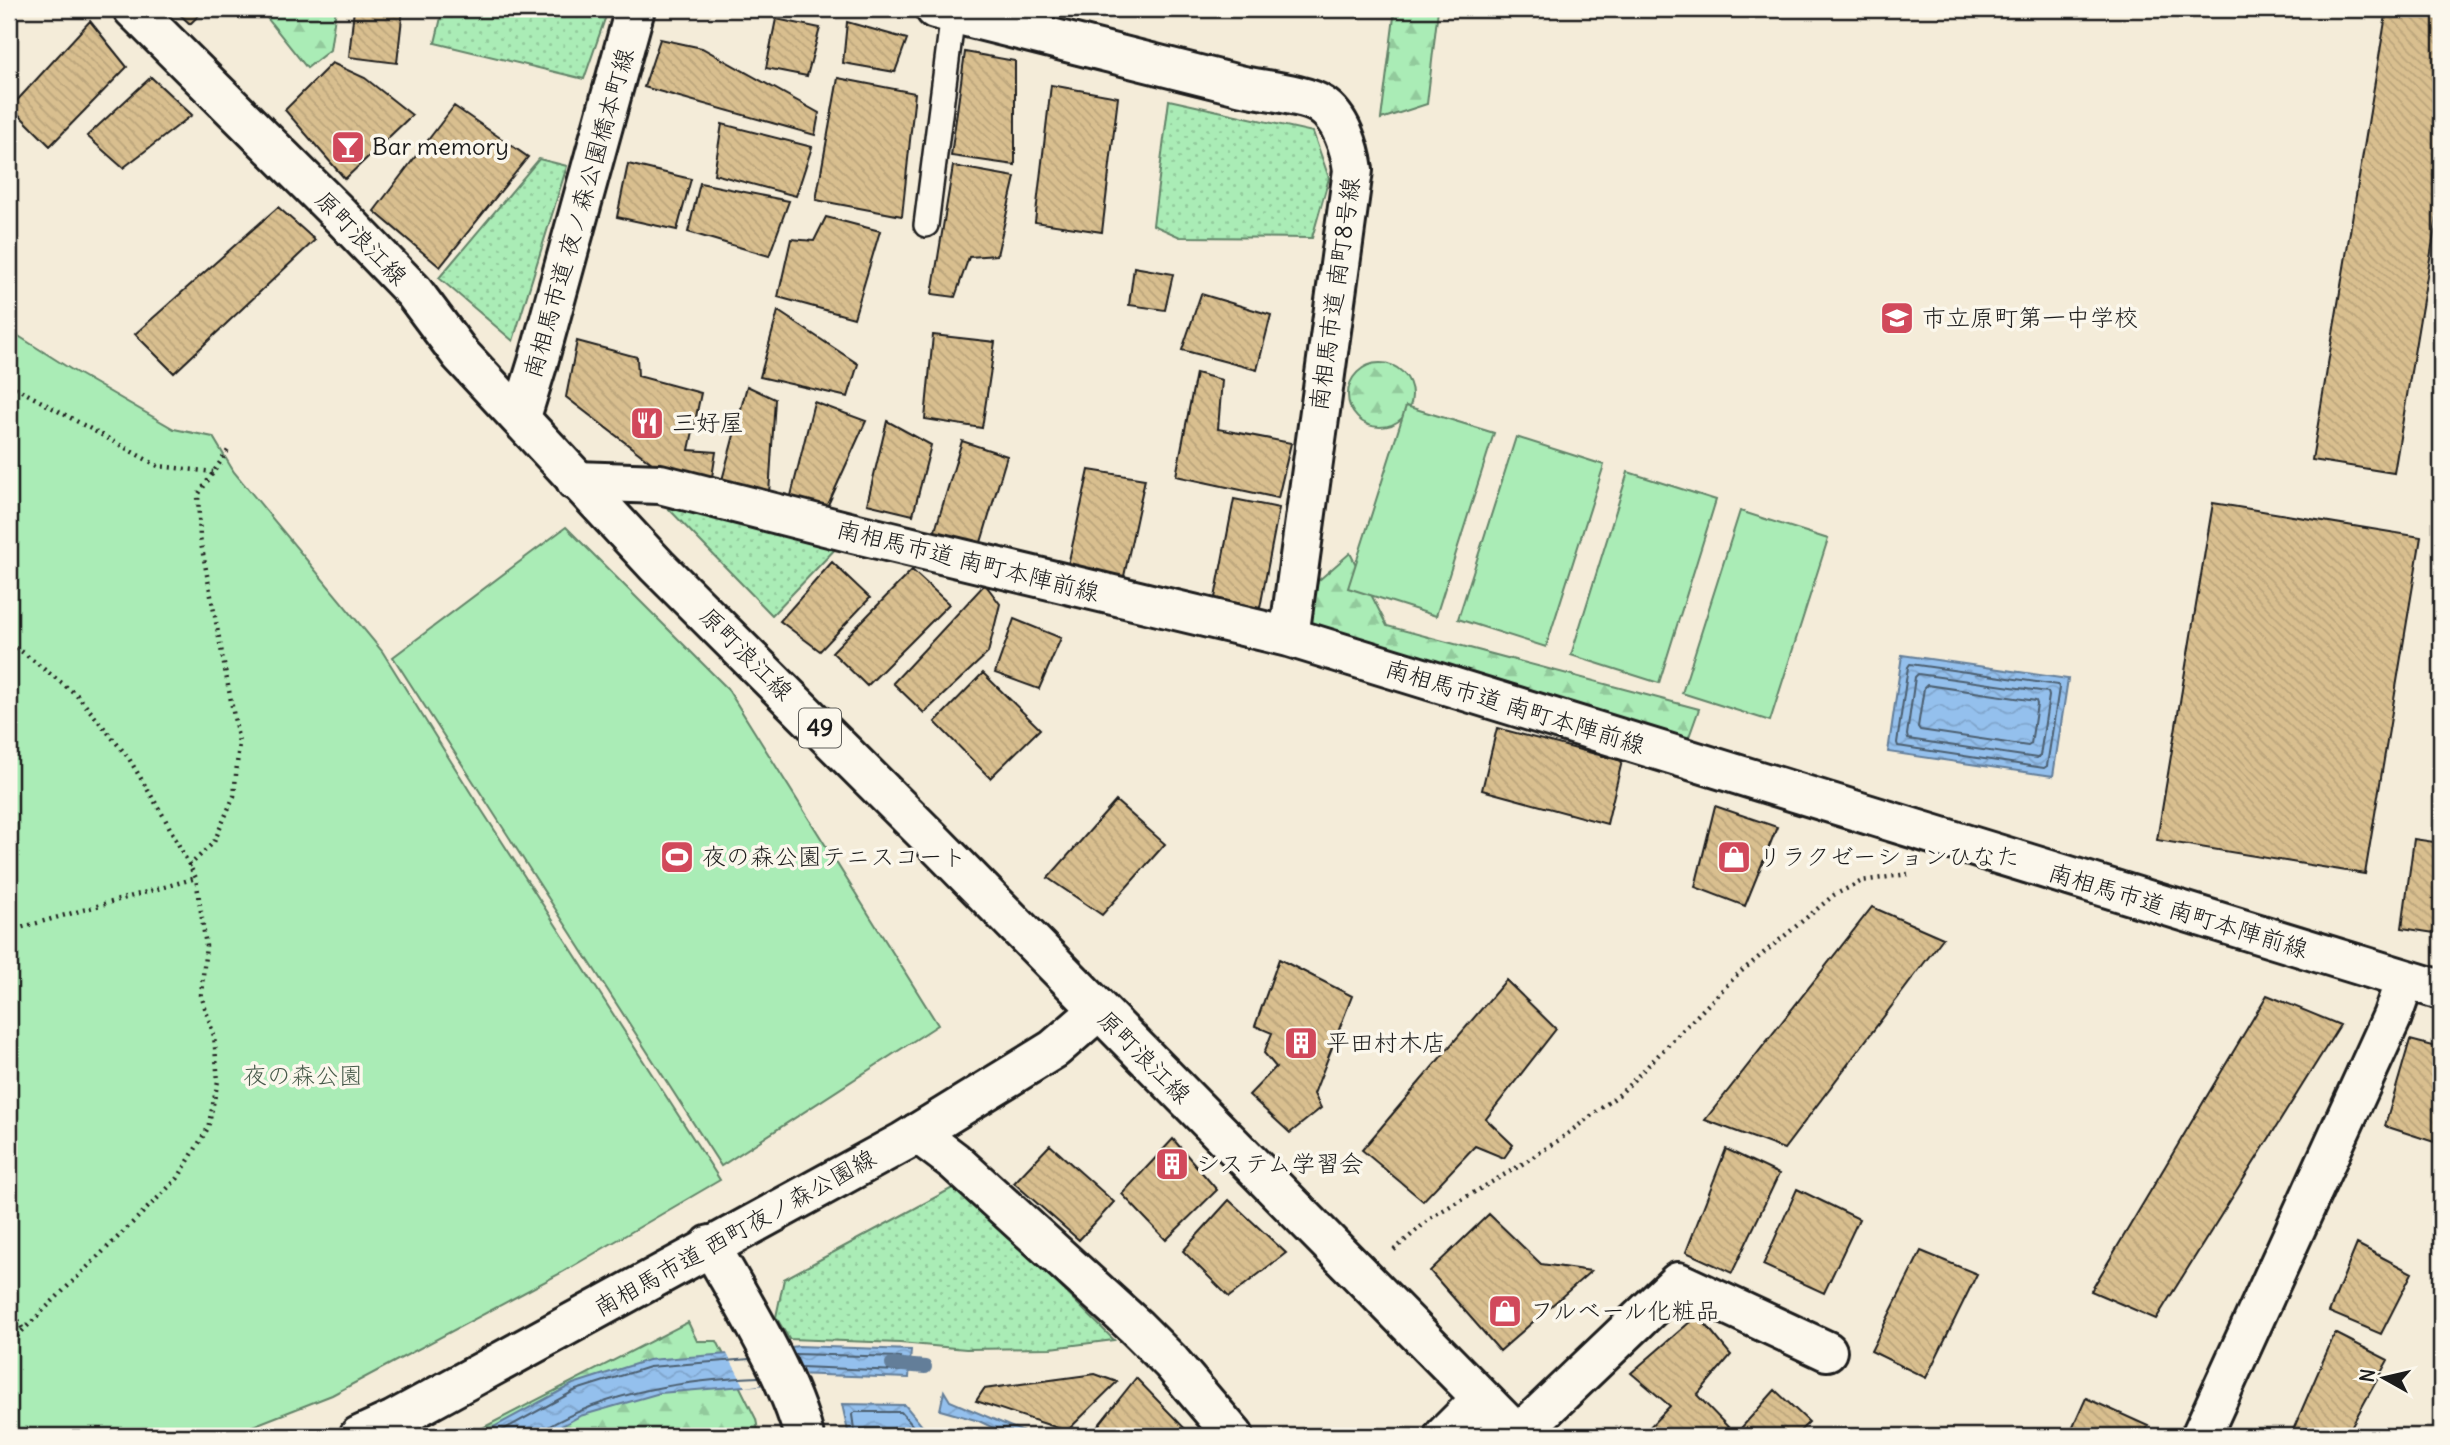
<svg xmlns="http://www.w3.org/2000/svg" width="2450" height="1445" font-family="Delius,'Klee One',sans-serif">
  <defs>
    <pattern id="grass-dots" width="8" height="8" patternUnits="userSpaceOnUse" patternTransform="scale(1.75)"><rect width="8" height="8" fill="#aaecb6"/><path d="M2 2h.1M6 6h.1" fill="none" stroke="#92ca9c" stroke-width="1.8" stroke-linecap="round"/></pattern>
    <pattern id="forest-firs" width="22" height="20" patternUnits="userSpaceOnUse" patternTransform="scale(1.75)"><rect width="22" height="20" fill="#aaecb6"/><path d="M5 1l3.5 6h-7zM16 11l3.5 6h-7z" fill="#92ca9c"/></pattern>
    <pattern id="water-waves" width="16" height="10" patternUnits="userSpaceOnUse" patternTransform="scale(1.75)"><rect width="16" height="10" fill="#94c0ed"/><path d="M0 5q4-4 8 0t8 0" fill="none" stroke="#7fa4cb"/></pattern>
    <pattern id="building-back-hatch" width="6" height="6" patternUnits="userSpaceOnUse" patternTransform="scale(1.75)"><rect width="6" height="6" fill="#d9bf8f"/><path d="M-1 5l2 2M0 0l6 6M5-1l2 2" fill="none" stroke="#baa47b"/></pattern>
  </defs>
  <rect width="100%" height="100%" fill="#f4ecd9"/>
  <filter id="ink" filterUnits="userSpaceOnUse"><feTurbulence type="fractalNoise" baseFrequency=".0143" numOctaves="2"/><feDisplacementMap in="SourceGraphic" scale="14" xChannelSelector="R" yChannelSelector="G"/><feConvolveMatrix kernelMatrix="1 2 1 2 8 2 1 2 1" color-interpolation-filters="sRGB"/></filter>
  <g filter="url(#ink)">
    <path fill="url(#grass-dots)" stroke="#638469" stroke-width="2" d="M 443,9 L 603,9 L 608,10 L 584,79 L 435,43 Z
      M 1169,100 L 1313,132 L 1329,178 L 1312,238 L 1180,237 L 1153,225 Z
      M 539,159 L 567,166 L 513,341 L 439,278 Z
      M 661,501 L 841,543 L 772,615 Z
      M 958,1185 L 1114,1340 L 1051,1348 L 966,1349 L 900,1343 L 789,1339 L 776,1317 L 784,1279 Z"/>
    <path fill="url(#forest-firs)" stroke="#638469" stroke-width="2" d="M 260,9 L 336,9 L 330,50 L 307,68 Z
      M 1395,9 L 1438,9 L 1427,104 L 1381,119 Z
      M1348 395a32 32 0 1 1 64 0a32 32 0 1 1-64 0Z
      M 1350,553 L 1387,626 L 1699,709 L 1685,748 L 1306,626 L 1318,581 Z
      M 688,1322 L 697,1341 L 717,1341 L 756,1419 L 759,1436 L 467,1436 Z"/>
    <path fill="#aaecb6" stroke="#638469" stroke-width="2" d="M 9,330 L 72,370 L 174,429 L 213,437 L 234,472 L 382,651 L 472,795 L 720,1180 L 561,1273 L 332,1395 L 227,1436 L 9,1436 Z
      M 1406,406 L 1494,433 L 1436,616 L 1348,588 Z
      M 1516,437 L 1604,465 L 1546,647 L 1458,619 Z
      M 1628,472 L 1716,500 L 1659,683 L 1571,655 Z
      M 1740,511 L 1828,539 L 1770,721 L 1682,693 Z
      M 566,527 L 727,688 L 938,1025 L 721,1166 L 393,657 Z"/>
    <path fill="url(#water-waves)" stroke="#647e99" stroke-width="2" d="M 1902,655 L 2068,679 L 2053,776 L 1888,752 Z
      M 798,1346 L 911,1350 L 909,1378 L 792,1374 L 768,1384 L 660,1393 L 580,1416 L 544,1436 L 477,1436 L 573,1384 L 648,1360 L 756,1352 Z
      M 944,1391 L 950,1401 L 1033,1436 L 1010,1436 L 979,1421 L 940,1410 Z
      M 842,1404 L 905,1405 L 922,1426 L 951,1436 L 849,1436 Z"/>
    <path fill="#f4ecd9" d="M 789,1344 L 807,1377 L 745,1387 L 725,1350 Z"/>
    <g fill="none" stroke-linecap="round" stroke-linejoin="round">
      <path stroke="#4c5e70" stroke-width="2" d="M 1910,664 L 2058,685 L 2059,688 L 2047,766 L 2044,768 L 1898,746 L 1897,743 L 1908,667 Z
        M 1918,674 L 2048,692 L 2049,696 L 2040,756 L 2037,758 L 1908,739 L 1907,735 L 1915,677 Z
        M 1927,685 L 2036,701 L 2037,704 L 2031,744 L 2028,746 L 1920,730 L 1918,727 L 1924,688 Z
        M 794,1354 L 900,1357 L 903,1360 L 903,1368 L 900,1371 L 800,1367
        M 492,1436 L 576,1390 L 649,1367 L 750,1359
        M 542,1436 L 546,1428 C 610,1391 685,1380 759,1377
        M 855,1436 L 852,1415 L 855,1412 L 901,1412 L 918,1432 L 930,1436"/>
      <path stroke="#647e99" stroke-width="14" d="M 892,1364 L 925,1367"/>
    </g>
    <path fill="url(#building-back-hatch)" stroke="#1c1c1c" stroke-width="2" d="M 174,9 L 205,9 L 190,24 Z
      M 354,9 L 403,9 L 397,63 L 349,57 Z
      M 2387,9 L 2441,9 L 2441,193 L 2394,473 L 2312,460 Z
      M 776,19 L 820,28 L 807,76 L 766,68 Z
      M 90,21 L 127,67 L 50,146 L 11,107 Z
      M 847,22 L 907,39 L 895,72 L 843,63 Z
      M 660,39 L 702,48 L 819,113 L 815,135 L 644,87 Z
      M 965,52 L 1015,61 L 1015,165 L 951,156 Z
      M 332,63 L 365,78 L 412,115 L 345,179 L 285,110 Z
      M 151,77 L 192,115 L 123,168 L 87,136 Z
      M 838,78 L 915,93 L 902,216 L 816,200 Z
      M 1051,85 L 1118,97 L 1102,232 L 1035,222 Z
      M 454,106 L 528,157 L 440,267 L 374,211 Z
      M 722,124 L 812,147 L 796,196 L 714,174 Z
      M 628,164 L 691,179 L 677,230 L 617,217 Z
      M 953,166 L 1015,177 L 997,255 L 969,257 L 955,297 L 932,294 Z
      M 700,183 L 789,201 L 769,256 L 688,232 Z
      M 278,207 L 315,240 L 174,373 L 135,334 Z
      M 826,217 L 880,231 L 854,318 L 778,297 L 791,239 L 814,241 Z
      M 1134,267 L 1173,274 L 1165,310 L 1129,305 Z
      M 1201,294 L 1271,315 L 1257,370 L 1182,350 Z
      M 778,311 L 858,364 L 848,397 L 760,377 Z
      M 933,335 L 995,342 L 982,428 L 925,419 Z
      M 577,341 L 637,357 L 638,376 L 701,393 L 689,450 L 716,452 L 712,477 L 657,467 L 566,397 Z
      M 1196,373 L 1222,380 L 1218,429 L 1291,443 L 1278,498 L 1176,476 Z
      M 747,386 L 775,399 L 769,494 L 721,484 Z
      M 814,402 L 866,421 L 827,507 L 790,500 Z
      M 887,421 L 931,445 L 913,515 L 867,504 Z
      M 962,441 L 1007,456 L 979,549 L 934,534 Z
      M 1089,470 L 1145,479 L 1123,581 L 1068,565 Z
      M 1234,499 L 1279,508 L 1260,608 L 1215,598 Z
      M 2213,503 L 2421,537 L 2365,874 L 2157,840 Z
      M 832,562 L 870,598 L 820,651 L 780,621 Z
      M 912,570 L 949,604 L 867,686 L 832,652 Z
      M 985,584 L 1000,604 L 988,653 L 924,713 L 893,683 Z
      M 1014,619 L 1061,638 L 1039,689 L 995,673 Z
      M 983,673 L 1040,729 L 990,778 L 935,722 Z
      M 1497,728 L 1622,761 L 1607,824 L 1482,790 Z
      M 1116,801 L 1165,844 L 1102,915 L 1048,878 Z
      M 1715,806 L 1777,827 L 1745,906 L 1695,887 Z
      M 2414,839 L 2441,843 L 2441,934 L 2402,928 Z
      M 1872,907 L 1943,938 L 1784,1149 L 1705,1120 Z
      M 1279,959 L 1352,996 L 1314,1094 L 1321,1108 L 1290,1133 L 1249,1095 L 1276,1067 L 1264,1053 L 1272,1033 L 1255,1026 Z
      M 1506,980 L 1556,1029 L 1486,1119 L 1513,1145 L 1504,1158 L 1475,1146 L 1423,1201 L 1362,1150 Z
      M 2267,995 L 2340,1025 L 2156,1319 L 2091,1291 Z
      M 2410,1040 L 2441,1048 L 2441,1116 L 2434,1142 L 2385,1126 Z
      M 1173,1139 L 1217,1190 L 1166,1240 L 1122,1194 Z
      M 1050,1145 L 1114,1202 L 1079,1240 L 1014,1183 Z
      M 1726,1149 L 1779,1174 L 1732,1273 L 1686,1252 Z
      M 1797,1189 L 1859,1219 L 1824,1293 L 1763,1265 Z
      M 1229,1200 L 1286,1253 L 1229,1297 L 1183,1251 Z
      M 1489,1214 L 1541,1264 L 1591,1271 L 1500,1351 L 1430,1271 Z
      M 2357,1244 L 2412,1273 L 2381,1334 L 2329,1312 Z
      M 1921,1251 L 1977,1274 L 1926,1378 L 1871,1351 Z
      M 1698,1315 L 1731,1355 L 1697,1395 L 1730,1429 L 1723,1436 L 1641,1436 L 1670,1406 L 1631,1373 Z
      M 2335,1333 L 2388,1360 L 2346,1436 L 2307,1436 L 2293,1430 Z
      M 1095,1374 L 1117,1382 L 1067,1431 L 976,1401 L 984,1389 Z
      M 1136,1378 L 1192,1436 L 1090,1436 Z
      M 1775,1390 L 1809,1422 L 1795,1436 L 1734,1436 Z
      M 2086,1398 L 2148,1426 L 2143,1436 L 2069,1436 Z"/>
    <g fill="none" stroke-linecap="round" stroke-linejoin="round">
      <g stroke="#1c1c1c" stroke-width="28">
        <path id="lane" d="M 926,225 L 953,13"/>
      </g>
      <g stroke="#1c1c1c" stroke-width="44">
        <path id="street" d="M 935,9 C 1036,34 1137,60 1239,85 C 1259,90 1306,94 1321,105 C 1341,118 1350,148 1353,170 L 1289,637
          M 521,417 L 538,362 L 635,9
          M 576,481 L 660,484 L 849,532 L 1289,637 L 2441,990
          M 917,1133 L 954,1161 L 1136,1327 L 1171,1362 L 1234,1436
          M 710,1245 C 742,1302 788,1374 804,1436
          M 1518,1435 L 1678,1282 L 1827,1351
          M 1444,1436 L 1481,1399
          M 2201,1436 L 2392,1017 L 2405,980"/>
      </g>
      <g stroke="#1c1c1c" stroke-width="44">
        <path id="secondary" d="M 359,1436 L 394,1420 L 903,1142 L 1054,1049 L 1098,1011"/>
      </g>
      <g stroke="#1c1c1c" stroke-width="44">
        <path id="primary" d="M 133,9 L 336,211 L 413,291 L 460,354 L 657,566 L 930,838 L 1519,1436"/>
      </g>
      <path stroke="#1c1c1c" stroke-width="4.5" stroke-dasharray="2 5" stroke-linecap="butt" d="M 9,384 L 158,466 L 213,472
        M 9,645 L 21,651 L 77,695 L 128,757 L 164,817 L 196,878 L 206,946 L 201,995 L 214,1036 L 218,1081 L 208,1128 L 178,1178 L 9,1344
        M 189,866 L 214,842 L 234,796 L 239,743 L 200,538 L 198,495 L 229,449
        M 9,927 L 9,1000
        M 9,931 L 196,878
        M 1394,1250 L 1433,1216 L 1516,1168 L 1559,1140 L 1620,1094 L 1737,975 L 1834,895 L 1862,881 L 1908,874
        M 9,1301 L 23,1330"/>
      <use href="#lane" stroke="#fbf7ec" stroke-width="23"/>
      <use href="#street" stroke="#fbf7ec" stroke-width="38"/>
      <use href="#secondary" stroke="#fbf7ec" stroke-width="38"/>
      <use href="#primary" stroke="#fbf7ec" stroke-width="38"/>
    </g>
  </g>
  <defs>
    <g id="bar-square" transform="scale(1.75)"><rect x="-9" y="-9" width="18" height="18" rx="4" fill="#d1495b" stroke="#fbf7ec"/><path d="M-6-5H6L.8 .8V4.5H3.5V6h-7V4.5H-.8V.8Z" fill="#fff"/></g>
    <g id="school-square" transform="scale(1.75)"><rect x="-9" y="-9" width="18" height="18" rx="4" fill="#d1495b" stroke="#fbf7ec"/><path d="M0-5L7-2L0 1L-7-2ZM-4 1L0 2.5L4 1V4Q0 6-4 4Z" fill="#fff"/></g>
    <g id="restaurant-square" transform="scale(1.75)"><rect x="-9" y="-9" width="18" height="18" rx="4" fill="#d1495b" stroke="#fbf7ec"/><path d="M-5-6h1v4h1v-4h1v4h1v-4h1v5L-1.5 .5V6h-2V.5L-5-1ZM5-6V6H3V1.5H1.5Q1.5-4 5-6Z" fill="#fff"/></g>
    <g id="stadium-square" transform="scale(1.75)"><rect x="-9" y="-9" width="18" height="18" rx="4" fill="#d1495b" stroke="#fbf7ec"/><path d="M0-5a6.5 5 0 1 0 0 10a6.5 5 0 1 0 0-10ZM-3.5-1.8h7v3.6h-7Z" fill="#fff"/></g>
    <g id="shop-square" transform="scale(1.75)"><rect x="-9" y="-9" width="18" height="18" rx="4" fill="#d1495b" stroke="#fbf7ec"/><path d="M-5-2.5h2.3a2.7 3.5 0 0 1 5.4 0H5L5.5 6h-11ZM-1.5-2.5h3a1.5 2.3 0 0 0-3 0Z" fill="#fff"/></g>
    <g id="building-square" transform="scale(1.75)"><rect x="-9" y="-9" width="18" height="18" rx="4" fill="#d1495b" stroke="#fbf7ec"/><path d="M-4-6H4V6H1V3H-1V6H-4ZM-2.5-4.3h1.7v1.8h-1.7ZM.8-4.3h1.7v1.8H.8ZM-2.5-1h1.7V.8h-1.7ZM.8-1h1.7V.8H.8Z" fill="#fff"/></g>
  </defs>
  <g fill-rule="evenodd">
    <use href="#bar-square" x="348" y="147"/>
    <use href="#school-square" x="1897" y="318"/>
    <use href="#restaurant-square" x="647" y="423"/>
    <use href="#stadium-square" x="677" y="857"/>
    <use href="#shop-square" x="1734" y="857"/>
    <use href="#building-square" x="1301" y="1043"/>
    <use href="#building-square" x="1172" y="1164"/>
    <use href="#shop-square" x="1505" y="1311"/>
  </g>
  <g text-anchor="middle" stroke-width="7" stroke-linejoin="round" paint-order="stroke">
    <rect fill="#fbf7ec" stroke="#5f5e5a" stroke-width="2" x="799" y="708.5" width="42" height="39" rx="5"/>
    <g font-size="23" font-weight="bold" fill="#1c1c1c">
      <text x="820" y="736">49</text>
    </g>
    <g font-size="24" fill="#1c1c1c" stroke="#fbf7ec" text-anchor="start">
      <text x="372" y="155">Bar memory</text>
      <text x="1922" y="326">市立原町第一中学校</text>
      <text x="672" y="431">三好屋</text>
      <text x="702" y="865">夜の森公園テニスコート</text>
      <text x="1758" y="865">リラクゼーションひなた</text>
      <text x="1326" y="1051">平田村木店</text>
      <text x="1196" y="1172">システム学習会</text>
      <text x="1530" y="1319">フルベール化粧品</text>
    </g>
    <g font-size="24" fill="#1c1c1c" stroke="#fbf7ec">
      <text transform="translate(579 213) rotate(-74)" y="8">南相馬市道 夜ノ森公園橋本町線</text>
      <text transform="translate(361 238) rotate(46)" y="8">原町浪江線</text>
      <text transform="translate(1335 294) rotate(-82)" y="8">南相馬市道 南町8号線</text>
      <text transform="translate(968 561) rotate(14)" y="8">南相馬市道 南町本陣前線</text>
      <text transform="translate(746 654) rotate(45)" y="8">原町浪江線</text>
      <text transform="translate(1515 707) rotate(17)" y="8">南相馬市道 南町本陣前線</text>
      <text transform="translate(2178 911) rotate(17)" y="8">南相馬市道 南町本陣前線</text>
      <text transform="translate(1144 1057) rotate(45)" y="8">原町浪江線</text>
      <text transform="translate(735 1233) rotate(-29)" y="8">南相馬市道 西町夜ノ森公園線</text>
    </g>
    <g font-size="24" fill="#475a4a" stroke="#fbf7ec">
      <text x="303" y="1084">夜の森公園</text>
    </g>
  </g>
  <rect width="2450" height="1445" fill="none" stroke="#fbf7ec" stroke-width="35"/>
  <rect x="18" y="18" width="2415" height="1410" fill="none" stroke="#1c1c1c" stroke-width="2.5" filter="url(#ink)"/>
  <g transform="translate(2384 1378) rotate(278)" stroke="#fbf7ec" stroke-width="5" paint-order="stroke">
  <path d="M0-5L12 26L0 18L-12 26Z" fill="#1c1c1c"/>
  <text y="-10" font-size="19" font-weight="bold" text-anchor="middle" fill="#1c1c1c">N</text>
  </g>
</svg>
